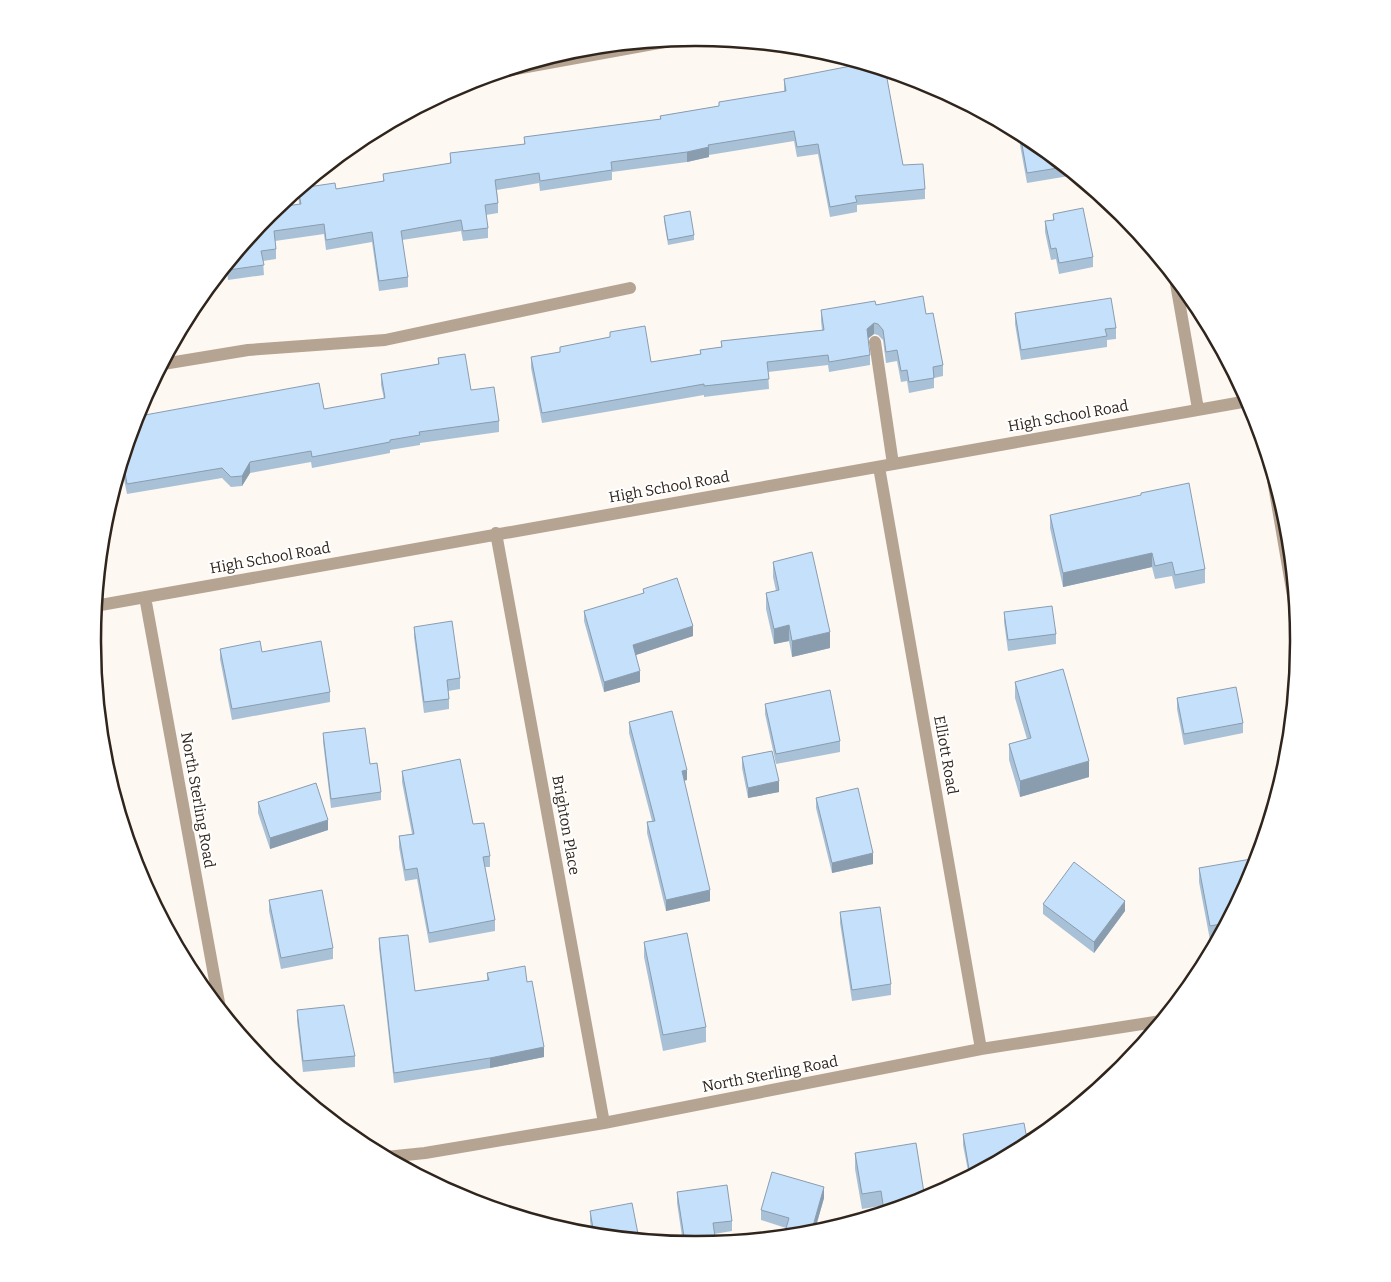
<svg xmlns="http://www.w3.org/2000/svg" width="1391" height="1282" font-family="Bitter,serif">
  <rect width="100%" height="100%" fill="#fef8f3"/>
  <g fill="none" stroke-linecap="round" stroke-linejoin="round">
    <path stroke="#b6a493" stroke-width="12" d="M 510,70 L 686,38
      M 1175,278 L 1198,409
      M 875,342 L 893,464
      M 163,364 L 248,350 L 385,340 L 630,288
      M 879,467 L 981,1049
      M 1271,468 L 1297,619
      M 496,533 L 604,1123
      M 145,597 L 220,1008
      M 95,606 L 1248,401
      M 386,1157 L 425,1153 L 604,1123 L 981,1049 L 1161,1021"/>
  </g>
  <path fill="#a9c1d7" d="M 784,79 L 903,165 L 925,189 L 925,199 L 857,205 L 857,212 L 830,217 L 818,154 L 797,157 L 794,141 L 709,155 L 709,157 L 687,162 L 612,172 L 612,180 L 540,191 L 539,183 L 497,190 L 498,203 L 498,213 L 486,215 L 488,228 L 488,238 L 463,241 L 461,231 L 402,240 L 408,277 L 408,287 L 379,291 L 372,242 L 326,250 L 324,234 L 275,241 L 276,249 L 276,259 L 263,261 L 264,275 L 228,280 L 227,270 L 222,271 L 269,214 L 299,204 L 298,190 L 336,189 L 383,181 L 383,174 L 450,164 L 450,153 L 524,144 L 524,137 L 660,119 L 660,116 L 719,106 L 719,102 L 784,92 Z
    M 1020,134 L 1031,139 L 1075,175 L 1027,183 L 1020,145 Z
    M 1053,214 L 1093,257 L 1093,267 L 1059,274 L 1056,259 L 1051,260 L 1045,232 L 1045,221 L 1053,220 Z
    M 664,216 L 694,235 L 694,240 L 668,245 L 664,221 Z
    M 876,305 L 926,314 L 943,365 L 943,376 L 934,378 L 934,388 L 909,393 L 907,381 L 901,382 L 897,361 L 886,363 L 883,340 L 878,335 L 874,334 L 868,339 L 870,355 L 870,365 L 829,372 L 828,365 L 768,372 L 769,389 L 704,397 L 704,395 L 542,423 L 531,368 L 531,357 L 560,352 L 560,347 L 610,337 L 610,332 L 651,362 L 700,354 L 700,350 L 721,347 L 721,341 L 822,330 L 821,321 L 821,310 Z
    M 1015,313 L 1116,328 L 1116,339 L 1107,340 L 1107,347 L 1021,360 L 1015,324 Z
    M 438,358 L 471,390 L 499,421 L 499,432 L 420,443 L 420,445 L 390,450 L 390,453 L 312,468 L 311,462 L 250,473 L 242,486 L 231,487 L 222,478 L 127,494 L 121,465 L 138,410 L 145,415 L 324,409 L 384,399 L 381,385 L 381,374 L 438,364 Z
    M 1050,515 L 1205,569 L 1205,583 L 1175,589 L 1172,576 L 1155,579 L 1152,567 L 1063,587 L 1050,528 Z
    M 773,562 L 830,648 L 792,657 L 789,641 L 774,644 L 766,609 L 766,593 L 776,591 L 773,577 Z
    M 643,589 L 693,636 L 636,655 L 640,682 L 604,692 L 584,621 L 584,611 L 643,594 Z
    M 1004,612 L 1056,634 L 1056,644 L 1008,651 L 1004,622 Z
    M 414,627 L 460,678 L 460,689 L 448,691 L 449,699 L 449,709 L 424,713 L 414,637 Z
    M 220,649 L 262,652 L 330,692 L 330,702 L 232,720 L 220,659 Z
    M 1015,682 L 1089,777 L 1020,797 L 1009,760 L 1009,744 L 1027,739 L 1015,698 Z
    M 1177,698 L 1243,723 L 1243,733 L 1184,745 L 1177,709 Z
    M 765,704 L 840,741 L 840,752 L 776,764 L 765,714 Z
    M 629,722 L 687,780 L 684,781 L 710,901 L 666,911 L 647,833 L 647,822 L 652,821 L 629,733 Z
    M 323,733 L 370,764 L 381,792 L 381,800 L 331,808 L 323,742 Z
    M 742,757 L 779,792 L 748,798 L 742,768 Z
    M 402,771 L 473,824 L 490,856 L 490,867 L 485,867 L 495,920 L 495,931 L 429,943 L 417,879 L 405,881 L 399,847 L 399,836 L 412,834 L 402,782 Z
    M 816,798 L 873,864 L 832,873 L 816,808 Z
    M 258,802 L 328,830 L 270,849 L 258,813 Z
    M 1199,868 L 1253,872 L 1218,938 L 1210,940 L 1199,882 Z
    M 269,900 L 333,948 L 333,959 L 281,969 L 269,911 Z
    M 1043,904 L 1125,911 L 1094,953 L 1043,914 Z
    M 840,912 L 891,984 L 891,995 L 852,1001 L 840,923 Z
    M 379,938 L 415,991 L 487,981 L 487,973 L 527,982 L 544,1057 L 490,1068 L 394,1083 L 379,948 Z
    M 644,942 L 706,1027 L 706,1042 L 663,1051 L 644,957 Z
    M 297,1010 L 355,1056 L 355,1067 L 303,1072 L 297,1021 Z
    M 963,1134 L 1026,1134 L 1031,1143 L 969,1176 L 963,1145 Z
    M 855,1153 L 925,1199 L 882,1212 L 881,1206 L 862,1209 L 855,1169 Z
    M 677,1192 L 732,1221 L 732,1231 L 714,1234 L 696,1244 L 683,1243 L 677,1203 Z
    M 824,1198 L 814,1233 L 785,1236 L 786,1228 L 761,1220 L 761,1210 Z
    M 590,1211 L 639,1239 L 592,1234 L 590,1221 Z"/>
  <path fill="#8a9daf" d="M 709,147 L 709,157 L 687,162 L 687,152 Z
    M 874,323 L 874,334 L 867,339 L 867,329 Z
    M 250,462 L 250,473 L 242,486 L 242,476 Z
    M 1152,553 L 1152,567 L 1063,587 L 1063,573 Z
    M 789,625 L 789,641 L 774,644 L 774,629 Z
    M 693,626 L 693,636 L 633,656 L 633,645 Z
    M 830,632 L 830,648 L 792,657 L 792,641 Z
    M 640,671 L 640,682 L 604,692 L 604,682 Z
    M 1089,761 L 1089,777 L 1020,797 L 1020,781 Z
    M 687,770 L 687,780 L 682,781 L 682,771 Z
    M 779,781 L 779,792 L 748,798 L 748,788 Z
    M 328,820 L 328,830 L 270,849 L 270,838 Z
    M 873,853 L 873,864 L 832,873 L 832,863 Z
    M 710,890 L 710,901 L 666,911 L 666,900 Z
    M 1125,901 L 1125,911 L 1094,953 L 1094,942 Z
    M 544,1047 L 544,1057 L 490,1068 L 490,1058 Z
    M 824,1187 L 824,1198 L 814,1233 L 811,1233 Z"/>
  <path fill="#c5e0fa" stroke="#8a9daf" d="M 861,64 L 881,70 L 882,73 L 886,73 L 903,165 L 923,164 L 925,189 L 855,196 L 857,202 L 830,207 L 818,144 L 797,147 L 794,131 L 708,145 L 709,147 L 687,152 L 611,162 L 612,170 L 540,181 L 539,173 L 495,180 L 498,203 L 485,205 L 488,228 L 463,231 L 461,220 L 401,231 L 408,277 L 379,281 L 372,232 L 326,240 L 324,224 L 274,231 L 276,249 L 261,251 L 264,265 L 228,270 L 227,265 L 269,214 L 277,207 L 301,204 L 298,190 L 301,188 L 335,183 L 336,189 L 384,181 L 383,174 L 451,163 L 450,153 L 525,144 L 524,137 L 661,119 L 660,116 L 719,106 L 719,102 L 786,91 L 784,79 Z
    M 1020,134 L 1031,139 L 1064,167 L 1027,173 Z
    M 1083,208 L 1093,257 L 1059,263 L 1056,248 L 1051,249 L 1045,221 L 1054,220 L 1053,214 Z
    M 690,211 L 694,235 L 668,240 L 664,216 Z
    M 923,296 L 926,314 L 933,313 L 943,365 L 933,367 L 934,378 L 909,382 L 907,370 L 901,371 L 897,350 L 886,352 L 883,330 L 878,324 L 874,323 L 867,329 L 870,355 L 829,362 L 828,355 L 767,362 L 769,379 L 704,386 L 704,384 L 542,413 L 531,357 L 560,352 L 560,347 L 610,337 L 610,332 L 645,326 L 651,362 L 701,354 L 700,350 L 722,347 L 721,341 L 824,330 L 821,310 L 875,301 L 876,305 Z
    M 1111,298 L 1116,328 L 1105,329 L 1107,336 L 1021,350 L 1015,313 Z
    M 465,354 L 471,390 L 494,387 L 499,421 L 419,432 L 420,435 L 390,440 L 390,442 L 312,457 L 311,451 L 250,462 L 242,476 L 231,477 L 222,468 L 127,484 L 123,461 L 139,407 L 143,406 L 145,415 L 319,383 L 324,409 L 385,398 L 381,374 L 439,364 L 438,358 Z
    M 1189,483 L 1205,569 L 1175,575 L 1172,562 L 1155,566 L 1152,553 L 1063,573 L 1050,515 L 1141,495 L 1141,493 Z
    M 812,552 L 830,632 L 792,641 L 789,625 L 774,629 L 766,593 L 779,590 L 773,562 Z
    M 677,578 L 693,626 L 633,645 L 640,671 L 604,682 L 584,611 L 644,593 L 643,589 Z
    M 1052,606 L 1056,634 L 1008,640 L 1004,612 Z
    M 452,621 L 460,678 L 447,680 L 449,699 L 424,702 L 414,627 Z
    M 260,641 L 262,652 L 321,641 L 330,692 L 232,709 L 220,649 Z
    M 1063,669 L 1089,761 L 1020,781 L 1009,744 L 1031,738 L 1015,682 Z
    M 1236,687 L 1243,723 L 1184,734 L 1177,698 Z
    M 830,690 L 840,741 L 776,754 L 765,704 Z
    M 672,711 L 687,770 L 682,771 L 710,890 L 666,900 L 647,822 L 655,821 L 629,722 Z
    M 365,728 L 370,764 L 377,763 L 381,792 L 331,799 L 323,733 Z
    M 772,751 L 779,781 L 748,788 L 742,757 Z
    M 460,759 L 473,824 L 484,823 L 490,856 L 483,857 L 495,920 L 429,933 L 417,868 L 405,870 L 399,836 L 414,834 L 402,771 Z
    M 316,783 L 328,820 L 270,838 L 258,802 Z
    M 858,788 L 873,853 L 832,863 L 816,798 Z
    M 1257,858 L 1253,872 L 1226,923 L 1210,926 L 1199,868 Z
    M 1074,862 L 1125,901 L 1094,942 L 1043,904 Z
    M 322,890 L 333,948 L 281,958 L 269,900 Z
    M 880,907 L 891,984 L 852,990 L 840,912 Z
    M 687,933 L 706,1027 L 663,1035 L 644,942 Z
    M 408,935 L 415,991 L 489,980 L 487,973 L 525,966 L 527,982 L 532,981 L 544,1047 L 490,1058 L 394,1073 L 379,938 Z
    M 344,1005 L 355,1056 L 303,1061 L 297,1010 Z
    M 1024,1123 L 1026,1134 L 1045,1131 L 1031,1143 L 970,1175 L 963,1134 Z
    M 916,1143 L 925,1199 L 884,1211 L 881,1191 L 862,1194 L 855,1153 Z
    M 772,1172 L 824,1187 L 811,1233 L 796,1235 L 785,1232 L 789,1218 L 761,1210 Z
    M 727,1185 L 732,1221 L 713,1223 L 716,1243 L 696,1244 L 685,1243 L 677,1192 Z
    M 632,1203 L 639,1239 L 594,1234 L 590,1211 Z"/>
  <g text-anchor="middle" stroke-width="4" stroke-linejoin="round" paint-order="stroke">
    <g font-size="15" fill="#30251c" stroke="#fff">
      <text transform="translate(1068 416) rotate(-10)" y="5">High School Road</text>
      <text transform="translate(669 487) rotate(-10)" y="5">High School Road</text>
      <text transform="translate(270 558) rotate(-10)" y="5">High School Road</text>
      <text transform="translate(946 755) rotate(80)" y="5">Elliott Road</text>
      <text transform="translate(198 800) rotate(80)" y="5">North Sterling Road</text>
      <text transform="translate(566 825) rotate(80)" y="5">Brighton Place</text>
      <text transform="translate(770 1074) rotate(-11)" y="5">North Sterling Road</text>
    </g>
  </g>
  <path d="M0 0H1391V1282H0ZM695 46H696A594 594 0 0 1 1290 640V642A594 594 0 0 1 696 1236H695A594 594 0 0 1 101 642V640A594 594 0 0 1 695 46Z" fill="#fff" fill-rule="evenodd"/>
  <path fill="none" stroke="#30251c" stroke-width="2.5" d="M695 46H696A594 594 0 0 1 1290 640V642A594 594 0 0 1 696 1236H695A594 594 0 0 1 101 642V640A594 594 0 0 1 695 46Z"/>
</svg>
